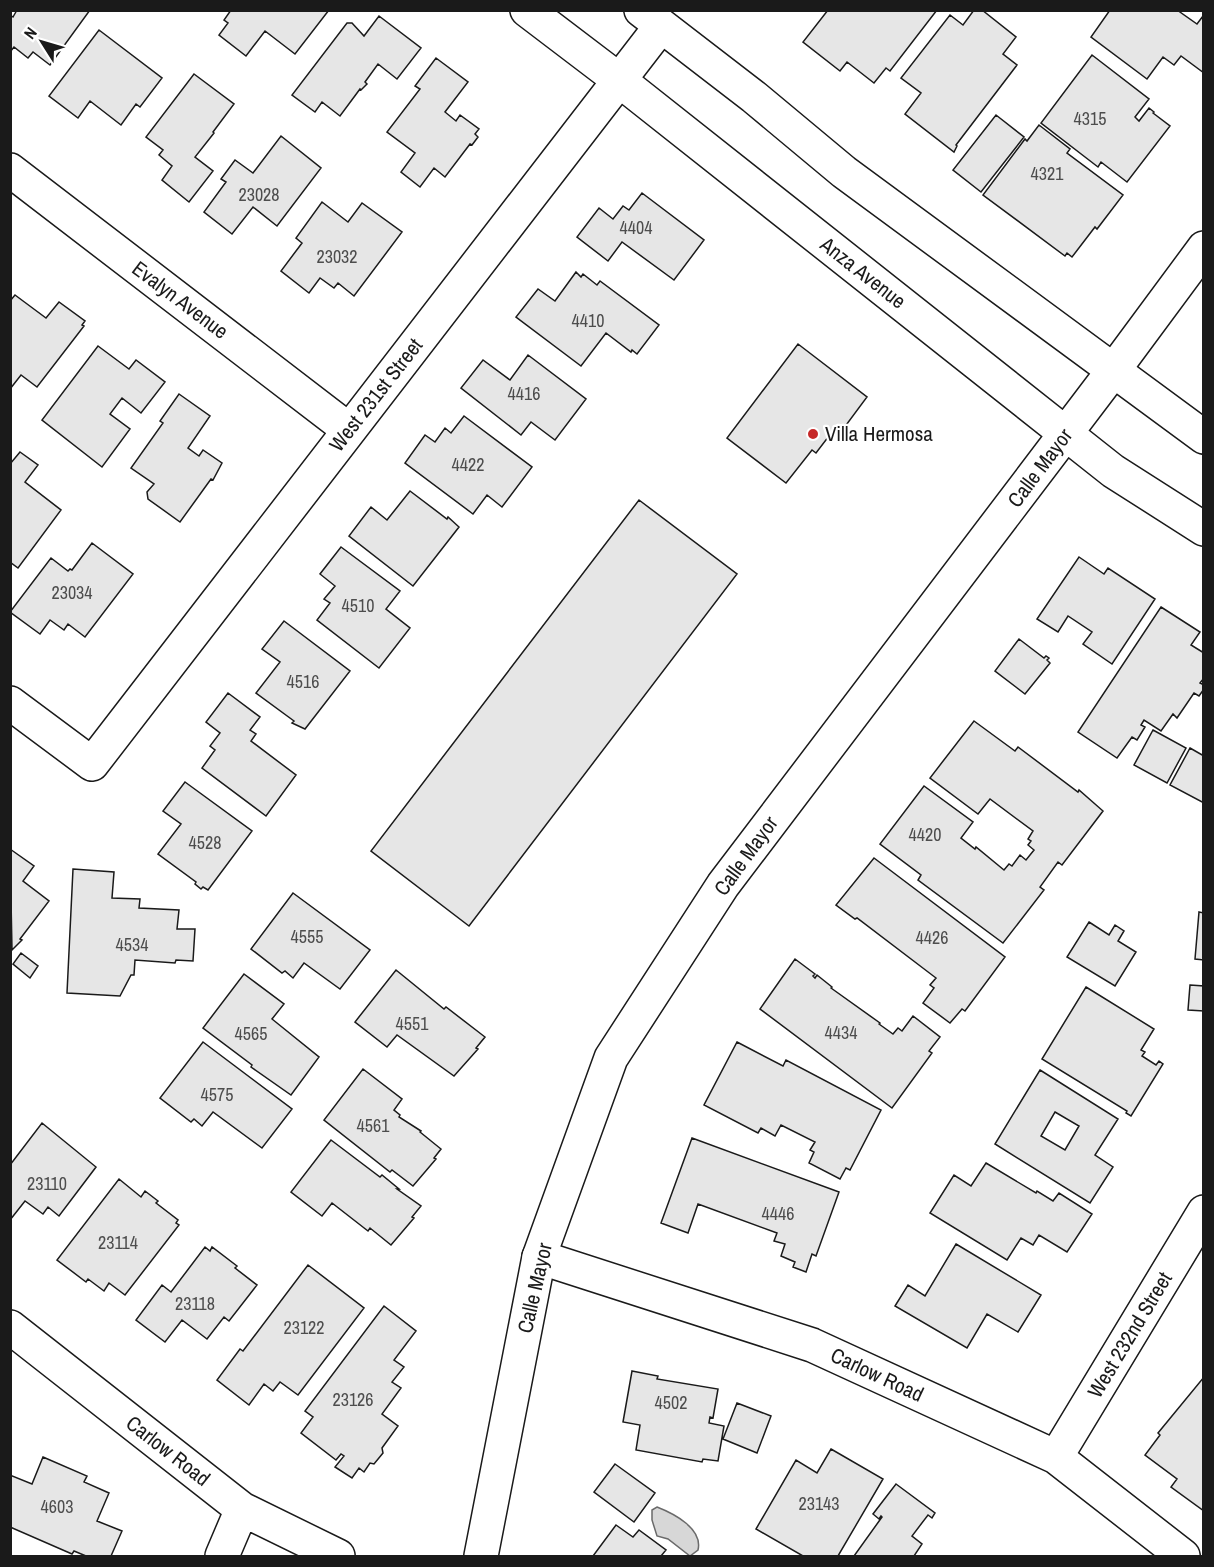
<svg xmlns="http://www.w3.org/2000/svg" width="1214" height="1567" font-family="'Archivo Narrow',sans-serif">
  <rect width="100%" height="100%" fill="#fff"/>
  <path fill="#d7d7d7" stroke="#6a6a6a" stroke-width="1.5" d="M 657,1507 C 675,1514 703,1529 698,1550 L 690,1556 L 668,1539 L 657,1536 L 652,1520 L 652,1510 Z"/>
  <path fill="#e6e6e6" stroke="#1a1a1a" stroke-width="1.5" fill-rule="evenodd" d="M 17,10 L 90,10 L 50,65 L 33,52 L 28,58 L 14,47 L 10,52 L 10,15 L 13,17 Z
    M 231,10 L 329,10 L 295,54 L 265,31 L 246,56 L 219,35 L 228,23 L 224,20 Z
    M 828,10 L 937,10 L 890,71 L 886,68 L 874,83 L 847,62 L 840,71 L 803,42 Z
    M 974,10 L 982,10 L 1016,37 L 1003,54 L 1017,65 L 956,145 L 957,146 L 954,152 L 905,114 L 921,93 L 901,78 L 950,15 L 963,25 Z
    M 1110,10 L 1177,10 L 1197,24 L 1203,16 L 1204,73 L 1181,56 L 1174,65 L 1163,57 L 1147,79 L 1091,37 Z
    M 379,16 L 421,48 L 397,79 L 378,64 L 365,82 L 367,84 L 361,90 L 360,89 L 340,116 L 322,102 L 315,112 L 292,95 L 347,23 L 352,23 L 364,36 Z
    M 99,30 L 162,78 L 140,107 L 136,104 L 121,125 L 90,101 L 78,118 L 49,96 Z
    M 1092,55 L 1149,99 L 1135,117 L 1139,121 L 1149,108 L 1154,112 L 1153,113 L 1170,126 L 1127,182 L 1101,162 L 1098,167 L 1041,123 Z
    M 436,58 L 468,82 L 445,112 L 456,121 L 460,115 L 479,129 L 475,134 L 478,137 L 472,145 L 470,144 L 445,177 L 434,168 L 420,187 L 401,172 L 415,153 L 387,132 L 420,89 L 415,86 Z
    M 194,74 L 234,104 L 213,132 L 214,133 L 195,157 L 213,171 L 189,202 L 162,180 L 172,166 L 159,155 L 163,150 L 146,137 Z
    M 996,115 L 1024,137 L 981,192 L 953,170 Z
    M 1039,125 L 1070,149 L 1067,153 L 1123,195 L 1097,229 L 1095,227 L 1072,257 L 1067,253 L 1065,256 L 983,195 L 1025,139 L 1027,141 Z
    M 281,136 L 321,168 L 277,226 L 253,207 L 232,234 L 204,212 L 226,182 L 221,179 L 235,160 L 253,173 Z
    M 642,193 L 704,240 L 674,280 L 622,242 L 608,261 L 577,237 L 599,208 L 613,219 L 623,206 L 629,210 Z
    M 322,202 L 348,222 L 362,203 L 402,232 L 354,296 L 338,283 L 334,288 L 320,278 L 309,293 L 281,271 L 302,243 L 296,238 Z
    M 576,272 L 581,277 L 583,274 L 597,285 L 600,281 L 659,325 L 637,354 L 632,350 L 631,352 L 606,333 L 581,366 L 516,317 L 538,289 L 555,301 Z
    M 15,295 L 46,318 L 59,302 L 85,321 L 82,325 L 84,326 L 37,387 L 21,375 L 10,389 L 10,301 Z
    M 798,344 L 867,397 L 838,436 L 832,432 L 816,453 L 812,450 L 786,483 L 727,438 Z
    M 98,346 L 129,369 L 136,360 L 165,382 L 141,413 L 122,398 L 110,414 L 130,429 L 102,467 L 42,420 Z
    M 528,355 L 586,399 L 555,440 L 531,422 L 521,435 L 461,388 L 483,360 L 510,380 Z
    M 179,394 L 210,416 L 188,448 L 199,456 L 203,450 L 222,463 L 213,480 L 211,479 L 180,522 L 148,499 L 147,492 L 154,484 L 131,468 L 163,423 L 160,421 Z
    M 464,416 L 532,467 L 502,507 L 487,495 L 473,514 L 405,463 L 425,435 L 435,442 L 445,428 L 451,433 Z
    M 20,452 L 38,465 L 25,482 L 61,510 L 18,568 L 10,562 L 10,464 Z
    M 410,491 L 447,519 L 448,517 L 459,527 L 413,586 L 349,536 L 371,507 L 387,520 Z
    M 639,500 L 737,574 L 469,926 L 371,851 Z
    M 92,543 L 133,574 L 85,637 L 68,624 L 64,630 L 50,620 L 40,634 L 10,612 L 51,558 L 68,571 L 70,569 L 72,570 Z
    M 341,547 L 400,591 L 386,609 L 410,628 L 379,668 L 317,620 L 330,603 L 324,599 L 335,586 L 320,574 Z
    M 1079,557 L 1104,574 L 1108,568 L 1155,599 L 1112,664 L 1083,644 L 1092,632 L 1068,616 L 1058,632 L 1037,619 Z
    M 1161,607 L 1200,632 L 1191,645 L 1204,653 L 1204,678 L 1200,683 L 1204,685 L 1204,689 L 1199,696 L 1194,693 L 1177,718 L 1173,714 L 1161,731 L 1144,720 L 1141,725 L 1145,727 L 1137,740 L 1132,737 L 1117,758 L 1078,732 Z
    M 284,621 L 350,671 L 305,729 L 292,723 L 294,721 L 256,693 L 280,662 L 262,649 Z
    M 1019,639 L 1044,658 L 1046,656 L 1049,658 L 1047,660 L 1050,663 L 1025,694 L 995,671 Z
    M 228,693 L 260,717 L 250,730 L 256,734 L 251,741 L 296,775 L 266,816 L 202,768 L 215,750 L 210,746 L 220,733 L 206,722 Z
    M 974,721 L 1015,751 L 1018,747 L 1078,792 L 1079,790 L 1103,811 L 1062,865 L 1058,862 L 1040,887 L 1044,890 L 1003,943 L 918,880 L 921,875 L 880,844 L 924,786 L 973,822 L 961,838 L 975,849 L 976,847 L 1004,870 L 1009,864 L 1012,866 L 1020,855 L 1026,860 L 1034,850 L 1028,845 L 1031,841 L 1028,839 L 1033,831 L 990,799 L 978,814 L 930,778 Z
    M 1153,730 L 1186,748 L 1167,783 L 1134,765 Z
    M 1190,748 L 1204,756 L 1204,803 L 1170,785 Z
    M 185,782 L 252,831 L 208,890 L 203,887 L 201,889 L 195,884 L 196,882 L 158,854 L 181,824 L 163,811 Z
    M 10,849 L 34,866 L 23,881 L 49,901 L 20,939 L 22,940 L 12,950 Z
    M 874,858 L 1005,957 L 965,1011 L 962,1009 L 950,1023 L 923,1003 L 934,988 L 930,985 L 936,978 L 857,918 L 855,919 L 836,905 Z
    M 73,869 L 114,872 L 112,898 L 140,899 L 139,908 L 179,910 L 177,929 L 195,929 L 193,961 L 176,960 L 175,963 L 135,960 L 134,975 L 131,975 L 120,996 L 67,993 Z
    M 293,893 L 370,950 L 340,989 L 304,963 L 293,978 L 285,971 L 282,973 L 251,949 Z
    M 1199,912 L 1204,913 L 1204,960 L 1195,959 Z
    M 1089,922 L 1109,935 L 1115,925 L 1124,931 L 1118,941 L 1136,952 L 1115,986 L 1067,957 Z
    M 21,953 L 38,966 L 30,978 L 13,964 Z
    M 795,959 L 815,974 L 813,976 L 815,978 L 817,975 L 832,987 L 831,988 L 880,1023 L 879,1024 L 893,1034 L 898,1028 L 902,1031 L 913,1016 L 940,1037 L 929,1051 L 932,1053 L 892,1108 L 760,1009 Z
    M 396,970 L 444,1009 L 446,1007 L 485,1037 L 476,1048 L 478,1049 L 454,1076 L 397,1035 L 387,1047 L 355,1022 Z
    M 244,974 L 284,1004 L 272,1019 L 319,1057 L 291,1095 L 251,1067 L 252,1065 L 203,1028 Z
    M 1190,985 L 1204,986 L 1204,1011 L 1188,1010 Z
    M 1086,987 L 1154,1029 L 1141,1050 L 1145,1052 L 1142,1056 L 1156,1065 L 1159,1061 L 1163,1064 L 1131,1116 L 1126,1113 L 1127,1111 L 1042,1059 Z
    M 203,1042 L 292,1109 L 262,1148 L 213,1112 L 202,1126 L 194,1119 L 191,1122 L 160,1098 Z
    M 737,1042 L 783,1066 L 786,1060 L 881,1110 L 850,1170 L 846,1168 L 840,1179 L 809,1163 L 814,1152 L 810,1150 L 815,1142 L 781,1125 L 775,1136 L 761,1128 L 758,1133 L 704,1105 Z
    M 363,1069 L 402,1099 L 394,1110 L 400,1115 L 399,1117 L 421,1131 L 420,1132 L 441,1149 L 434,1158 L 436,1159 L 413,1186 L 392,1170 L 390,1172 L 324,1120 Z
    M 1040,1070 L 1118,1119 L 1095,1155 L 1113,1167 L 1090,1203 L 995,1144 ZM 1055,1112 L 1079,1126 L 1065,1150 L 1041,1136 Z
    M 42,1123 L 96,1167 L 59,1216 L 48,1207 L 43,1214 L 25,1201 L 10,1220 L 10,1165 Z
    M 692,1138 L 839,1192 L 816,1256 L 812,1254 L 806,1272 L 793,1267 L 795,1262 L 781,1256 L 785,1244 L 774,1241 L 777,1233 L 698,1204 L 688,1233 L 661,1223 Z
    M 331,1140 L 380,1177 L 382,1175 L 399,1189 L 397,1189 L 421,1206 L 412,1217 L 414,1218 L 391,1245 L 370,1228 L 368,1231 L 332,1203 L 322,1216 L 291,1192 Z
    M 986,1163 L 1036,1193 L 1037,1191 L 1053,1201 L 1059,1193 L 1092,1214 L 1067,1252 L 1039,1235 L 1033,1245 L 1021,1238 L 1007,1260 L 930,1213 L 954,1175 L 971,1186 Z
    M 119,1179 L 141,1197 L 145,1191 L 158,1201 L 156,1203 L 178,1220 L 176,1223 L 179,1225 L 125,1295 L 109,1283 L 104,1291 L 88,1279 L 86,1282 L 57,1260 Z
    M 956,1244 L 1041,1295 L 1018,1332 L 987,1314 L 967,1348 L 895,1306 L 908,1285 L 925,1296 Z
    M 205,1247 L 210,1251 L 212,1247 L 237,1266 L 235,1268 L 257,1285 L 229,1321 L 224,1317 L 207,1339 L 182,1320 L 165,1342 L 136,1320 L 162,1285 L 171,1292 Z
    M 308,1265 L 364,1308 L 298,1395 L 280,1382 L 273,1391 L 264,1384 L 249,1405 L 217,1380 L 240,1349 L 243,1351 Z
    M 384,1306 L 416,1331 L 394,1360 L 404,1367 L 392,1382 L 401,1388 L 382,1414 L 398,1426 L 382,1448 L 383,1453 L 374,1464 L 370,1463 L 364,1472 L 359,1468 L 352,1478 L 335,1467 L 344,1456 L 341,1454 L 336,1460 L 301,1433 L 313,1417 L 305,1411 Z
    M 632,1371 L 658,1376 L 657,1379 L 718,1389 L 713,1418 L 710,1417 L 709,1423 L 724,1426 L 718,1461 L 703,1459 L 702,1462 L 636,1450 L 640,1425 L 623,1422 Z
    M 1204,1377 L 1204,1511 L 1171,1487 L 1177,1479 L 1145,1455 L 1160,1435 L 1158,1433 Z
    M 737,1403 L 771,1416 L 757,1453 L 723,1439 Z
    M 831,1449 L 883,1479 L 838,1556 L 803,1556 L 756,1529 L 796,1460 L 817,1473 Z
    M 43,1457 L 87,1476 L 84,1482 L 109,1493 L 97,1521 L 122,1531 L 111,1556 L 86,1556 L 74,1551 L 72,1554 L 10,1527 L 10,1475 L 32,1484 Z
    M 615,1464 L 655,1493 L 634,1522 L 594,1492 Z
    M 896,1484 L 935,1513 L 932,1518 L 928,1515 L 912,1536 L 922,1544 L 914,1556 L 854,1556 L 882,1517 L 881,1516 L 879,1519 L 873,1514 Z
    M 616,1525 L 633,1537 L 639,1530 L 666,1550 L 661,1556 L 593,1556 Z"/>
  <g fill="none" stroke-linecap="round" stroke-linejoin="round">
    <g stroke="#1a1a1a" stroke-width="36">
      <path id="street" d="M 10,170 L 349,430
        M 1113,371 L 1204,248
        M 10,703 L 92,764 L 661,26
        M 539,1257 L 812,1345 L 1056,1457 L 1183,1556
        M 10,1327 L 242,1509 L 338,1556
        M 1056,1457 L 1204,1212
        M 222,1556 L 242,1509"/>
    </g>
    <g stroke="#1a1a1a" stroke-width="36">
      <path id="secondary" d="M 527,10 L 619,80 L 1113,471 L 1204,529
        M 641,10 L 754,97 L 844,172 L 1204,437
        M 481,1556 L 539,1257 L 611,1058 L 723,885 L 1113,371"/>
    </g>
    <use href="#street" stroke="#fff" stroke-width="33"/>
    <use href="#secondary" stroke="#fff" stroke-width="33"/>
  </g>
  <circle fill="#c62828" stroke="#fff" stroke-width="2" cx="813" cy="434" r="6"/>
  <g text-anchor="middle" stroke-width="4.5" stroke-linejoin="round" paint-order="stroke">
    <g font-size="18" fill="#4d4d4d">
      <text x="1090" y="125">4315</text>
      <text x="1047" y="180">4321</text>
      <text x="259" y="201">23028</text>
      <text x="636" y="234">4404</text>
      <text x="337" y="263">23032</text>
      <text x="588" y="327">4410</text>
      <text x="524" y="400">4416</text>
      <text x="468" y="471">4422</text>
      <text x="72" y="599">23034</text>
      <text x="358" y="612">4510</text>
      <text x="303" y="688">4516</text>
      <text x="925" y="841">4420</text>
      <text x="205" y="849">4528</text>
      <text x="307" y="943">4555</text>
      <text x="932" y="944">4426</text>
      <text x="132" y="951">4534</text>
      <text x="412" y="1030">4551</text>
      <text x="841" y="1039">4434</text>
      <text x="251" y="1040">4565</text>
      <text x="217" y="1101">4575</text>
      <text x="373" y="1132">4561</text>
      <text x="47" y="1190">23110</text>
      <text x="778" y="1220">4446</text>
      <text x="118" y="1249">23114</text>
      <text x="195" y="1310">23118</text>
      <text x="304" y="1334">23122</text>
      <text x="353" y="1406">23126</text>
      <text x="671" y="1409">4502</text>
      <text x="819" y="1510">23143</text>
      <text x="57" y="1513">4603</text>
    </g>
    <g font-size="21" fill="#1a1a1a" stroke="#fff">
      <text transform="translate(863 273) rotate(38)" y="7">Anza Avenue</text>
      <text transform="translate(180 300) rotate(37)" y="7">Evalyn Avenue</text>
      <text transform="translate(376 395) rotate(-52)" y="7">West 231st Street</text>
      <text transform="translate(1040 468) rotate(-53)" y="7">Calle Mayor</text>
      <text transform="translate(746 856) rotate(-54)" y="7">Calle Mayor</text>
      <text transform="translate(535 1288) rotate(-77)" y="7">Calle Mayor</text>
      <text transform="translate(1130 1335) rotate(-59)" y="7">West 232nd Street</text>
      <text transform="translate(877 1375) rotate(25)" y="7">Carlow Road</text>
      <text transform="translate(168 1451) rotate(38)" y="7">Carlow Road</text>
    </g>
    <g font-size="21" fill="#1a1a1a" stroke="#fff" text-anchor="start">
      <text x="825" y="441">Villa Hermosa</text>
    </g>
  </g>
  <rect width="1214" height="1567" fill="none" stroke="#1a1a1a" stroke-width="24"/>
  <g transform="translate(42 42) rotate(307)" stroke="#ffffff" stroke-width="4.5" paint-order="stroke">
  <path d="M0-4.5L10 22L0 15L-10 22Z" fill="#1a1a1a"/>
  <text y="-9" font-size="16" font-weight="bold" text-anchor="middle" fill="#1a1a1a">N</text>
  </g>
</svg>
